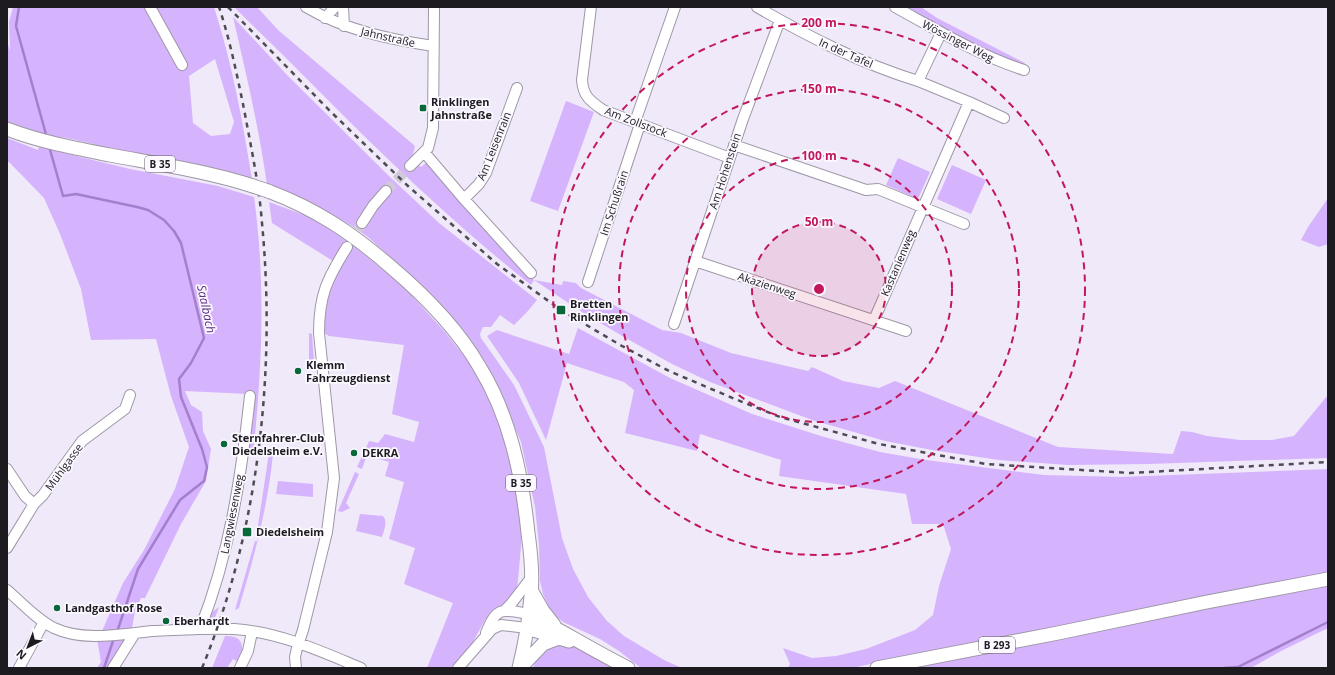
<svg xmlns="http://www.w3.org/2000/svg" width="1335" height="675" font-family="'Open Sans',sans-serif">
  <rect width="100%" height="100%" fill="#f0e9f9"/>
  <path fill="#d6b3fd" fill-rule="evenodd" d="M 13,7 L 214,7 C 232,63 243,122 252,180 L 67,138 L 42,135 L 7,123 L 7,41 L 10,51 L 9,22 ZM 215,59 L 234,122 L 230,134 L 211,136 L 193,123 L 189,76 Z
    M 234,7 L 257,7 L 278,30 L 415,146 L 412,158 L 421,167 L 427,162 L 515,263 L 534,280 L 562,285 L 563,281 L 576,283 L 581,288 L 662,330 L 681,333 L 731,353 L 808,371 L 812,367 L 843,381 L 879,388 L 895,381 L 1058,447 L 1173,454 L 1181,431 L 1192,432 L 1207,436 L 1240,440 L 1272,440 L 1294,436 L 1328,395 L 1328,458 L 1148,464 L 1068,465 L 999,460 L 932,450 L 885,441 L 812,420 L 710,382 L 672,364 L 624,337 L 585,314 L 534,280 L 531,285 C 445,217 367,140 290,62 C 272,44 253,26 234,7 Z
    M 899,7 L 921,7 L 937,18 L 1025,63 L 1022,68 Z
    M 233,17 L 288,76 L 389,176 L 439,223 L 537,300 L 527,312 L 514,325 L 500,315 L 491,327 L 483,327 L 480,334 L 481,338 L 514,385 L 544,447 L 562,538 L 573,569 L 588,597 L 607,621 L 624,636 L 664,660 L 682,668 L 641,668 L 619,651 L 600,639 L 563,622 L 551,612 L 543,594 L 540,581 L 539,545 L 535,507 L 521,442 L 486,363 L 455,321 L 413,278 L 368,237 L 352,226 L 313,204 L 267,185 C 259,128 246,73 233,17 Z
    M 566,101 L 594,112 L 558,211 L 530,201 Z
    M 7,138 L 38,150 L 39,147 L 130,169 L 218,186 L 254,197 C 266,283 262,370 253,455 L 241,454 L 248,394 L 185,391 L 191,405 L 202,412 L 203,431 L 211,449 L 206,481 L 181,524 L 145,598 L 141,598 L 135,611 L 132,628 L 102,631 L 123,583 L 144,550 L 175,489 L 189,447 L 171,396 L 156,339 L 91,340 L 81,289 L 60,234 L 44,198 L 10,163 L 7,161 Z
    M 898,158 L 930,172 L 918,199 L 886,185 Z
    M 952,165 L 986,180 L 971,214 L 937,199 Z
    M 1328,198 L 1328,244 L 1319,247 L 1301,240 L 1308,227 Z
    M 269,202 L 307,216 L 329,229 L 355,247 L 405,288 L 445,332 L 471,365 L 487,393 L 507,444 L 515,473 L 522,535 L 518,580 L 517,588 L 513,595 L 503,605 L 491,613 L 485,620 L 469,649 L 450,668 L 427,668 L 453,603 L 404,584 L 415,548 L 389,539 L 404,482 L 385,476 L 389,462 L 367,455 L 362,469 L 357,467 L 369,441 L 378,443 L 385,434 L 414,442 L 419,422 L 392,414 L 404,345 L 329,336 L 324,333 L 324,308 L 329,290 L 341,266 L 272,223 Z
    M 578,328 L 670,378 L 752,414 L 821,436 L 880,452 L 926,460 L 1044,475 L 1121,477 L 1328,469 L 1328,573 L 1010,636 L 943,648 L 852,668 L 788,668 L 790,664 L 783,648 L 812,658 L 836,656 L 866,649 L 915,630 L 933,615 L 939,586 L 951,549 L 943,524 L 912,524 L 906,494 L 779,476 L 781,460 L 700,434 L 697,451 L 625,433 L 634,390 L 624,382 L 567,363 L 546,440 L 519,383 L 487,336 L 497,330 L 569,354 Z
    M 309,333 L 312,334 L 314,360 L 309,360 Z
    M 269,453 L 273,454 C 268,505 255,554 240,604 L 239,608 L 235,610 L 255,541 L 257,541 L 259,533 L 257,532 Z
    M 355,472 L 359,474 L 346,503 L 350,508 L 342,512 L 338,511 Z
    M 278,481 L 313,484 L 313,497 L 276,494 Z
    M 360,514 L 383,516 C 388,522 384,530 382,537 L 356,531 Z
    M 1328,584 L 1328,628 L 1281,651 L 1251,668 L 901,668 Z
    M 219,607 L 213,623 L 208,622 L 208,615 Z
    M 128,636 L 108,668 L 97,668 L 101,662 L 97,639 Z
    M 225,636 C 244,635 245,648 239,663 L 233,659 L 227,668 L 212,668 Z
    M 552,644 L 569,644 L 617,668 L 533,668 L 536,660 Z"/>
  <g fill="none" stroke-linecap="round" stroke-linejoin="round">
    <path stroke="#a47fcd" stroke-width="2.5" d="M 19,7 L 16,26 L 47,138
      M 49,146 L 63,196 L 76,194 L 137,207 L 148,210 L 164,220 L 174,231 L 181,243 L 204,338 L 191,363 L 179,379 L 181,397 L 202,449 L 207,467 L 204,481 L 180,500 L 138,569 L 117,632
      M 104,668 L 114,638
      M 1224,668 L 1238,667 L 1328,622"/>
    <path stroke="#d0cad8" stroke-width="10" stroke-dasharray="10 5" stroke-linecap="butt" d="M 386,191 L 410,166
      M 350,243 L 362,223"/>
    <g stroke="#9e97a6" stroke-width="12">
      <path id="minor" d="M 150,7 L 182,65
        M 306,7 C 345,30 388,39 433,46
        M 343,7 L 344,26
        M 591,7 L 582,80 C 583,96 590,101 603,110 L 730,158
        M 757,7 C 809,37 860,63 918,81 L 941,33
        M 895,7 C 937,30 978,55 1024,70
        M 325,18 L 335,7
        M 918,81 L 969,102 L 1004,118
        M 635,122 L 675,7
        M 734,145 L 866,190 L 878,189 L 964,224
        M 424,152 L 464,199 L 531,273
        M 410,166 L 428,148 L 433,128 L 434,7
        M 464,199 L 479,184 L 486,173 L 517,88
        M 362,223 L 373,206 L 386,191
        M 695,261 L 906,331
        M 588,282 L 640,124
        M 874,320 L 969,102
        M 674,324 L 743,119 L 780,20
        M 7,469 L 25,496 L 34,504
        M 7,548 L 34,504 L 43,495 L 82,441 L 125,409 L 130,395
        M 7,590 C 22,603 36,619 54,628 C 84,642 121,634 153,631 C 180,630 207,628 234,629 C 279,632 320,651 361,668
        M 505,610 L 511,604 L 531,578
        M 200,629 C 230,553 241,477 250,396
        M 486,633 C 497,606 502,609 529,614
        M 19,668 L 44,622
        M 113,668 L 135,633
        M 240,668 L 248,651 L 252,632
        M 296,668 L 295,657 L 297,648 L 303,630 L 327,532 L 334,478 L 319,333 C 319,295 327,279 347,247
        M 458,668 L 492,629 L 501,625 L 527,628"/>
    </g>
    <g stroke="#9e97a6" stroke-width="15">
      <path id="major" d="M 7,129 C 41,142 74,148 110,155 C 158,164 206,171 253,186
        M 268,191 C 316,209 352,233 391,267 C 424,295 457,328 479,366 C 510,416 522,475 528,533 C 531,554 533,575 531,596 C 529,620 525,644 519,668
        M 531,590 L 543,611 L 554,625
        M 529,614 C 562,631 594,651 628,668
        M 527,628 L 569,641
        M 520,668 L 543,644 L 559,638
        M 877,668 L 1058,633 L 1207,602 L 1328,579"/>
    </g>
    <use href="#minor" stroke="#fff" stroke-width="10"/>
    <use href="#major" stroke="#fff" stroke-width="13"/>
    <path stroke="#4f4b54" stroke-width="2.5" stroke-dasharray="5 5" stroke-linecap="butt" d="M 228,7 L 331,112 L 408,186 L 497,264 L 561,310 L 622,346 L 669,371 L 735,399 L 780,417 L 879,444 L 986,464 L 1130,473 L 1328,462
      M 202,668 C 259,530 276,371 262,223 C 259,184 251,147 244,109 C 237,75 230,40 219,7"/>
    <g stroke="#9e97a6" stroke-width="15" stroke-linecap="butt">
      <path id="major-bridge" d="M 253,186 L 268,191"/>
    </g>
    <use href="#major-bridge" stroke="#fff" stroke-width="13"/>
  </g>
  <circle cx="819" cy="289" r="67" fill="#c2185b" fill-opacity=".12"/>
  <g fill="none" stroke="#c2185b" stroke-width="2" stroke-dasharray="7 5">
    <circle cx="819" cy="289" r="67"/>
    <circle cx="819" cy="289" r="133"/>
    <circle cx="819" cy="289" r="200"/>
    <circle cx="819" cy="289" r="266"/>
  </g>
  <g fill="#08673b" stroke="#fbf8ff" stroke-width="1.5">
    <rect x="419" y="104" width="8" height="8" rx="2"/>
    <rect x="556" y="305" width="10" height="10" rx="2"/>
    <circle cx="298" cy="371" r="4"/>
    <circle cx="224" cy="444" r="4"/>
    <circle cx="354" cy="453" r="4"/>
    <rect x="242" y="527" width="10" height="10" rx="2"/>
    <circle cx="57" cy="608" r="4"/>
    <circle cx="166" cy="621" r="4"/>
  </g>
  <g text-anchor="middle" stroke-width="3.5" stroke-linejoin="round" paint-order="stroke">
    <g fill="#fbf8ff" stroke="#605d63" stroke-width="1">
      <rect x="145" y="156" width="30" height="16" rx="3"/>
      <rect x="506" y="475" width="30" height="16" rx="3"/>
      <rect x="979" y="637" width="36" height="16" rx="3"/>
    </g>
    <g font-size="10" font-weight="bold" fill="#1d1a20">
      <text x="160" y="168">B 35</text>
      <text x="521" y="487">B 35</text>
      <text x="997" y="649">B 293</text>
    </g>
    <g font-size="11" fill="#1d1a20" stroke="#fbf8ff">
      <text transform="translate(388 37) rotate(13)" y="4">Jahnstraße</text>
      <text transform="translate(958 41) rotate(27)" y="4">Wössinger Weg</text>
      <text transform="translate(846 53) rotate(24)" y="4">In der Tafel</text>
      <text transform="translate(636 122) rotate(21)" y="4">Am Zollstock</text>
      <text transform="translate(494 146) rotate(-68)" y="4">Am Leisenrain</text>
      <text transform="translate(725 171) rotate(-72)" y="4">Am Hohenstein</text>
      <text transform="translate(614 203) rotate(-72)" y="4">Im Schußrain</text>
      <text transform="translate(898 263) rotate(-67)" y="4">Kastanienweg</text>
      <text transform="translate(767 285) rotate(18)" y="4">Akazienweg</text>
      <text transform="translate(64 467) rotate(-54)" y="4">Mühlgasse</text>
      <text transform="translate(232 514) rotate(-79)" y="4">Langwiesenweg</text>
    </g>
    <g font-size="11" font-weight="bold" fill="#1d1a20" stroke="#fbf8ff" text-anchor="start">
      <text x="431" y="106">Rinklingen<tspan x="431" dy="13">Jahnstraße</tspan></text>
      <text x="570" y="308">Bretten<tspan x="570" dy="13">Rinklingen</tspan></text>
      <text x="306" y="369">Klemm<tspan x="306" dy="13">Fahrzeugdienst</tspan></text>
      <text x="232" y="442">Sternfahrer-Club<tspan x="232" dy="13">Diedelsheim e.V.</tspan></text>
      <text x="362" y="457">DEKRA</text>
      <text x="256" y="536">Diedelsheim</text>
      <text x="65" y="612">Landgasthof Rose</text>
      <text x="174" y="625">Eberhardt</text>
    </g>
    <g font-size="12" font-style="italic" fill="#5d2b87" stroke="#fbf8ff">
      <text transform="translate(206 309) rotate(78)" y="4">Saalbach</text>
    </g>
  </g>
  <circle cx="819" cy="289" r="6" fill="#c2185b" stroke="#fbf8ff" stroke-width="2"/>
  <g font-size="12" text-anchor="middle" font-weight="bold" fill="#c2185b" stroke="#fbf8ff" stroke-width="3.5" stroke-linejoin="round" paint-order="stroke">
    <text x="819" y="27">200 m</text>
    <text x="819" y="93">150 m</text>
    <text x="819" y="160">100 m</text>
    <text x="819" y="226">50 m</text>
  </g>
  <rect width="1335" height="675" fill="none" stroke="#1d1a20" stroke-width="16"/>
  <g transform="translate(28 647) rotate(222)" stroke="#fbf8ff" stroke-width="3" paint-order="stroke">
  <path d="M0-3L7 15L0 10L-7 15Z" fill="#1d1a20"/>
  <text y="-6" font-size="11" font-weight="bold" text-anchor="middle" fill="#1d1a20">N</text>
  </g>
</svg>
